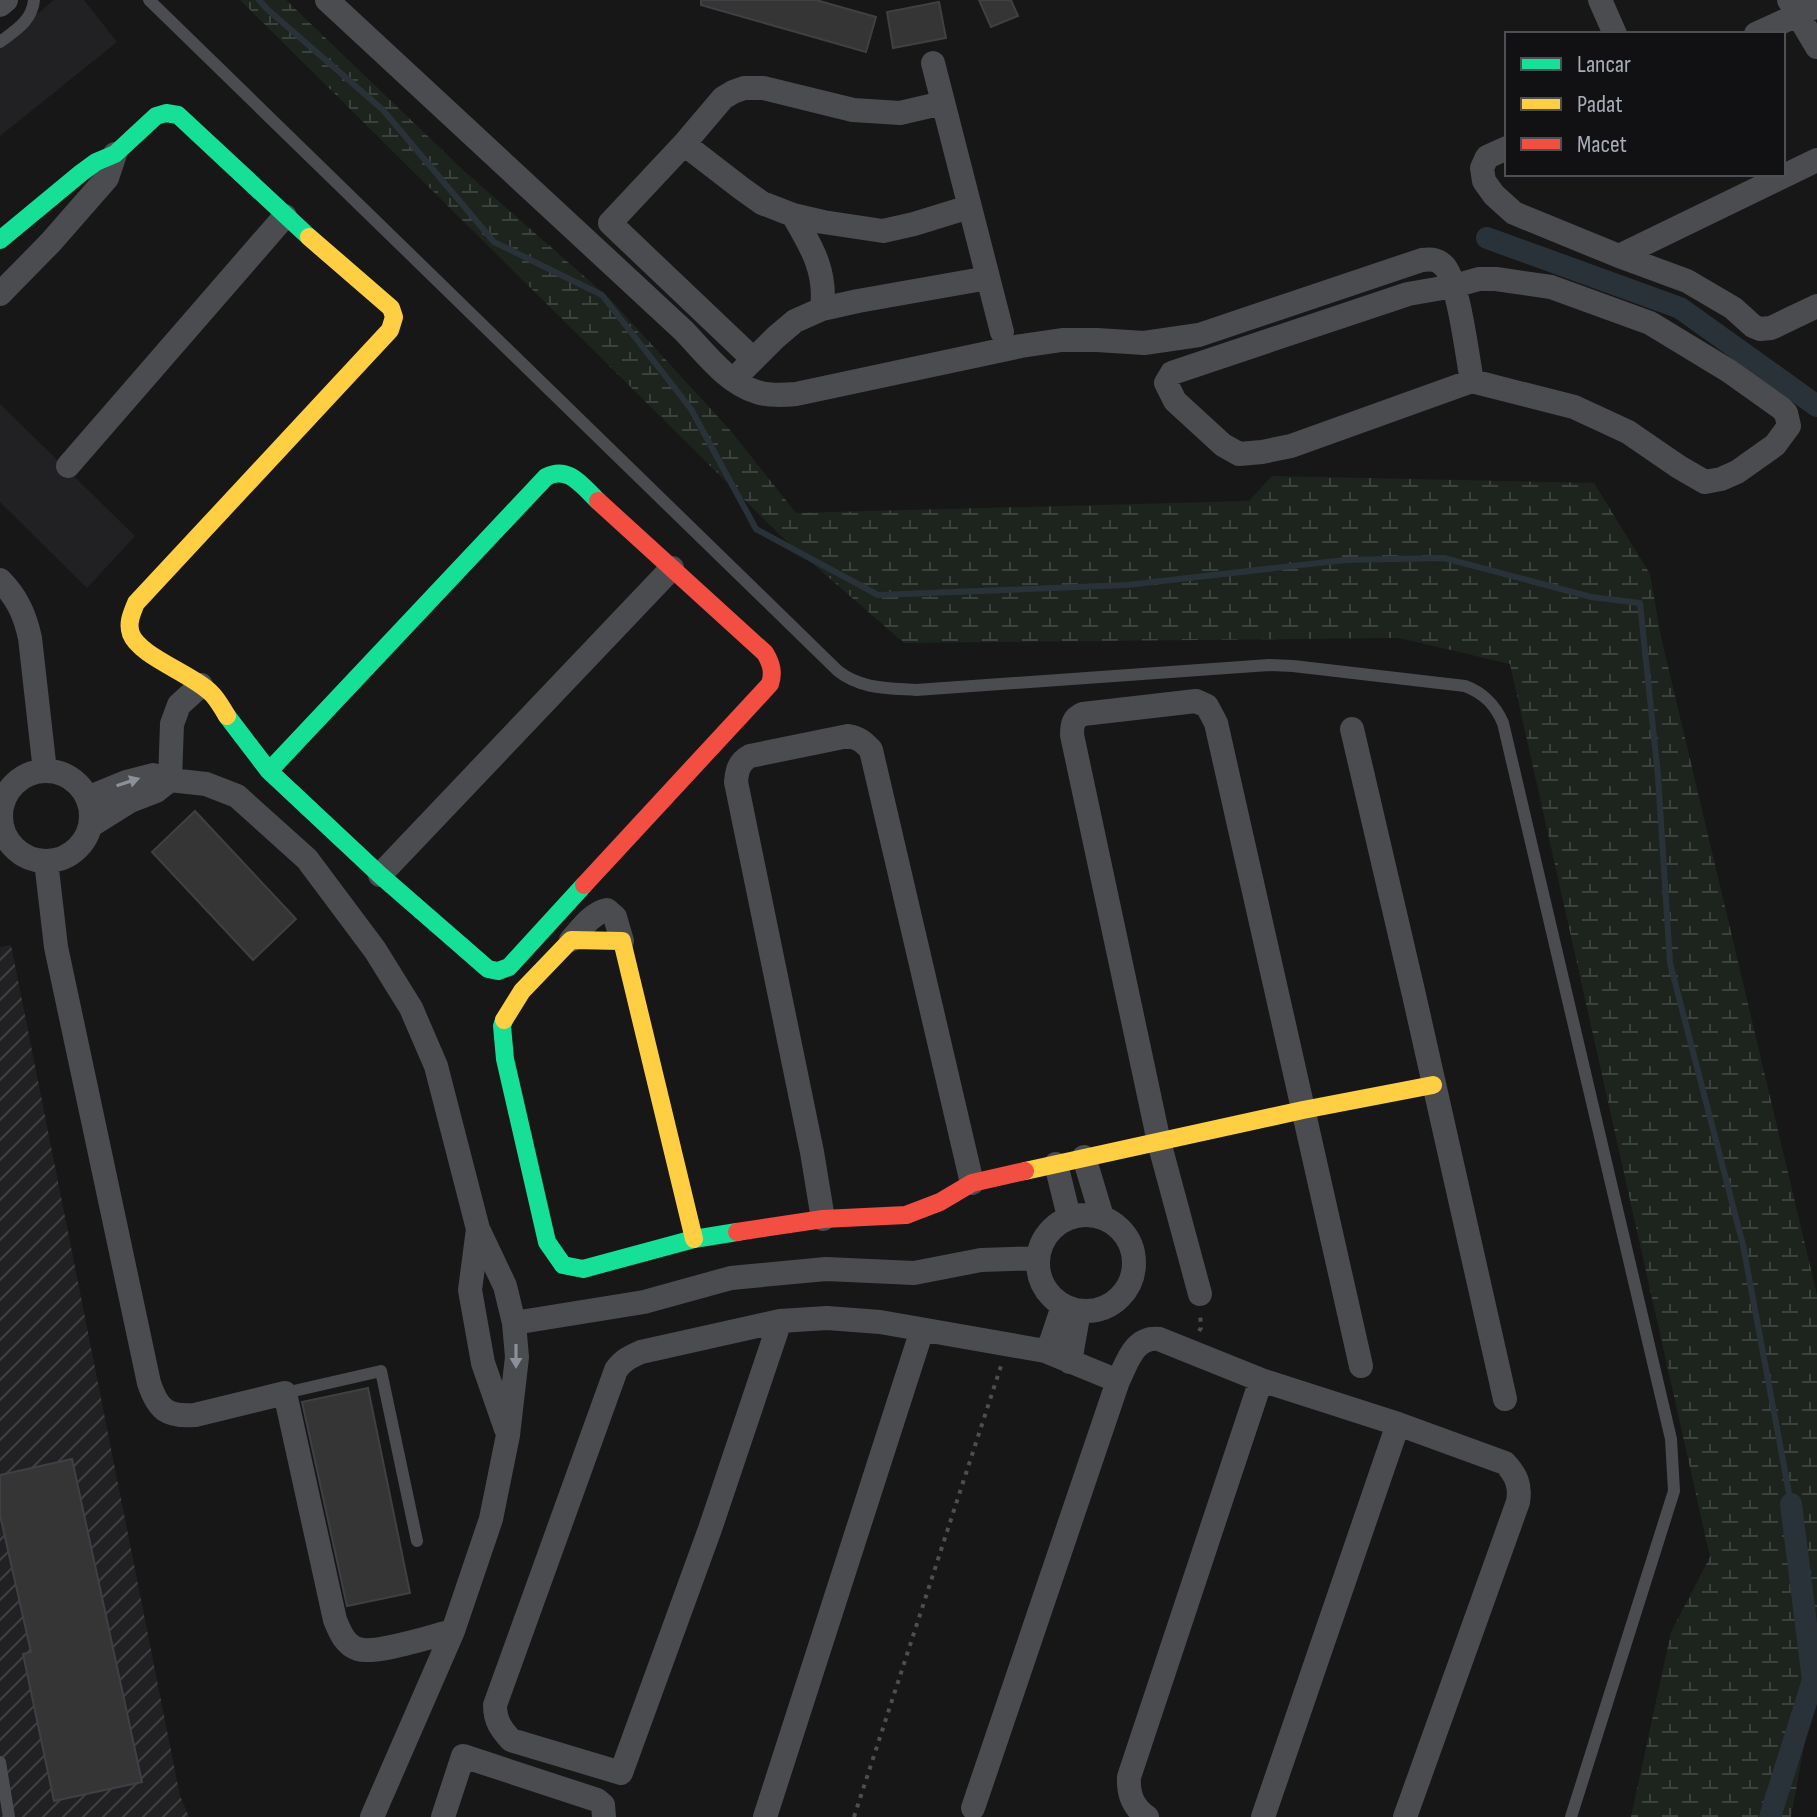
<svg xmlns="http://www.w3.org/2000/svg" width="1817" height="1817" font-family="'Sofia Sans Condensed',sans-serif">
  <defs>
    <pattern id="industrial-furrows" width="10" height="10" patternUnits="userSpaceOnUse" patternTransform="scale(2)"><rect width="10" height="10" fill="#212123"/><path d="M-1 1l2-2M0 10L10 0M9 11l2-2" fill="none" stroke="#3e3f41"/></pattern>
    <pattern id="wetland-marsh" width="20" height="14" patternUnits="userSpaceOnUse" patternTransform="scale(2)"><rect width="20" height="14" fill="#1d241e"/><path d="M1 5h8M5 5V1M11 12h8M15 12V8" fill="none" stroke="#3b413d"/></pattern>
  </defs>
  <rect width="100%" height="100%" fill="#171717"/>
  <path fill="#212123" d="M 54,0 L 84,0 L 117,42 L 0,136 L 0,45 Z
    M 0,404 L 135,536 L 87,588 L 0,502 Z"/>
  <path fill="url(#industrial-furrows)" d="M 11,945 L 180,1796 L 189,1817 L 0,1817 L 0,947 Z"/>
  <path fill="url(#wetland-marsh)" d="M 240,0 L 286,0 L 462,169 L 610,299 L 730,430 L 796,513 L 1249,501 L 1272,476 L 1594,483 L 1650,574 L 1661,637 L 1817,1295 L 1817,1675 L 1791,1817 L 1631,1817 L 1671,1632 L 1710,1557 L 1510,664 L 1399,638 L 904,643 L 781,536 Z"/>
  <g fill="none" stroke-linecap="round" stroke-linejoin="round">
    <path stroke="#2a3239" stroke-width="6" d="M 259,0 L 267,9 L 383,110 L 494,242 L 602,295 L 691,409 L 756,529 L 878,595 L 1127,585 L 1345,560 L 1444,558 L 1591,597 L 1640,603 L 1658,776 L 1670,963 L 1743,1245 L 1791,1504"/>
    <path stroke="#2a3239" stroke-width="22" d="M 1487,238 L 1680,308 L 1817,406
      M 1770,1817 L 1813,1680 L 1791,1504"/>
  </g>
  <path fill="#353536" stroke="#3f4043" stroke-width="2" d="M 701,0 L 816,0 L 876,17 L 866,52 L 701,5 Z
    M 979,0 L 1011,0 L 1018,16 L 991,27 Z
    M 939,2 L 946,38 L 893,48 L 887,12 Z
    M 195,811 L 296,919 L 253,960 L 152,852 Z
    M 368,1388 L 410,1593 L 347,1606 L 302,1402 Z
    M 72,1459 L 142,1782 L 54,1801 L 23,1654 L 31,1652 L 0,1515 L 0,1475 Z"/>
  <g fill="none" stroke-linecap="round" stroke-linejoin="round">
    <path stroke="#4d4e52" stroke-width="4" stroke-dasharray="4 6" stroke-linecap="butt" d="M 1199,1331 L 1201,1328 L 1200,1312
      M 854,1817 L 1001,1366"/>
    <path stroke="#4b4c50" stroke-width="12" d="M 149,0 L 838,671 C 861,689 887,688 916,690 L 1269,665 L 1293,666 L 1465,686 C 1484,693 1495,705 1503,723 L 1671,1439 L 1674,1491 L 1571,1817
      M 0,42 C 16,30 32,21 34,0
      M 285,1393 L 381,1371 L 417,1541
      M 0,1762 L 9,1817"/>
    <path stroke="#4b4c50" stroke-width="24" d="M 327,0 L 684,331 C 705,353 727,383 757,392 C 769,396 783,395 796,394 L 1021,346 L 1062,340 L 1097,340 L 1144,343 L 1199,335 L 1422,260 C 1432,259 1438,259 1445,267 C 1459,285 1467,355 1472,381
      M 1600,0 L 1615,34
      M 1789,0 L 1817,47
      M 0,5 L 6,0
      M 1756,34 L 1817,6
      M 933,63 L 1002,332
      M 684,144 L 741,188 L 762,203 L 793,215 L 823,222 L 883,231 L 914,224 L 969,207
      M 1507,148 L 1487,157 L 1482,168 L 1484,181 L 1494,195 L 1514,213 L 1619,256 L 1687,281 L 1733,308 L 1753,326 L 1760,329 L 1771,328 L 1817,306
      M 793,215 C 811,246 827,271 822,309
      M 1619,256 L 1817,160
      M 1479,279 L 1496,279 L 1551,287 L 1650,323 L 1729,371 L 1781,408 L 1786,413 L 1789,426 L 1775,445 L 1737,472 L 1721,479 L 1705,482 L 1679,467 L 1628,432 L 1574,407 L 1472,381 L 1291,446 L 1262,452 L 1239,454 L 1223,445 L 1175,401 L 1166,383 L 1172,373 L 1408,294 L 1454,286 Z
      M 0,294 L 51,242 L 107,178 L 115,154
      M 753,359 L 610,223 L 684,144 L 723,98 L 733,92 L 744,88 L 763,88 L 853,110 L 900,113 L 943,103
      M 743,370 L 776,337 L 795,321 L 822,309 L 858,301 L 988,278
      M 68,466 L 285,216
      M 0,580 C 17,597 25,615 30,638 L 45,771
      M 1352,729 L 1414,995 L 1505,1399
      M1 816a45 45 0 1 1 90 0a45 45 0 1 1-90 0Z
      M 170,780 L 172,724 L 179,705 L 201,685
      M 87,798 L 126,782 L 153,775 L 170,780 L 206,784 L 237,796 L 307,859 L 375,950 L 411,1008 L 436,1066 L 478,1229 L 505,1286 L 514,1323 L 517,1357 L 508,1435 L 491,1519 L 453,1631 L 372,1817
      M 90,826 L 130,801 L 156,791 L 170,780
      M 46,861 L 56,947 L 149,1383 C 158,1410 167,1417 195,1415 L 285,1393 L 335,1620 C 340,1632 345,1645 358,1649 C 376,1655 432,1636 453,1631
      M 380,875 L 672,568
      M 571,940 C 581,929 592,913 607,910 L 615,917 L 622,941
      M 1084,1157 L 1102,1217
      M 1056,1164 L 1069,1217
      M1038 1263a48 48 0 1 1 96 0a48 48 0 1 1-96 0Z
      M 823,1219 L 812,1152 L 736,782 C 737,770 739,762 750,756 L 848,736 C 859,738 864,742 871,750 L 972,1183
      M 478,1229 L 470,1290 L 483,1363 L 506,1429
      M 1200,1294 L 1159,1142 L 1072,735 C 1072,725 1073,718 1083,714 L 1196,701 L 1207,706 L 1216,723 L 1361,1366
      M 780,1321 L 710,1529 L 621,1773 L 511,1740 C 501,1729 495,1721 495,1705 L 616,1370 C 623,1360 630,1357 641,1352 L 780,1321 L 827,1318 L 880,1322 L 1045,1351 L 1118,1381
      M 514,1323 L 644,1302 L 731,1278 L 826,1269 L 914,1273 L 981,1260 L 1038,1258
      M 1045,1351 L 1051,1342 L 1063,1306
      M 1070,1362 L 1079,1311
      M 973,1808 L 1118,1381 C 1127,1363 1134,1336 1159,1339 L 1261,1380 L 1398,1424 L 1505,1463 C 1516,1475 1521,1485 1518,1502 L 1405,1817
      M 443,1817 L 463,1756 L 597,1800 L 603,1805 L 604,1817
      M 765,1817 L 922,1330
      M 1147,1817 C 1133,1807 1128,1795 1129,1777 L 1261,1380
      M 1263,1817 L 1398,1424"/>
    <path stroke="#16e098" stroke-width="18" d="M 0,240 L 81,173 L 96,162 L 115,154 L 156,116 L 166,113 L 178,115 L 309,237
      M 227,716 L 269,771 L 380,875 L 488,969 L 498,971 L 509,967 L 584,885
      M 269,771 L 546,477 C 569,465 582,486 598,501
      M 504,1020 L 502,1026 L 505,1059 L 547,1242 L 563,1265 L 583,1269 L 694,1239 L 737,1232"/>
    <path stroke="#ffcf43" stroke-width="18" d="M 227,716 C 223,709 218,701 213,695 C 194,674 140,657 131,634 C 127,623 132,613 136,603 L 390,330 L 394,317 L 391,308 L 309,237
      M 504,1020 L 522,991 L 571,940 L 622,941 L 694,1239
      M 1025,1171 L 1303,1110 L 1433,1085"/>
    <path stroke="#f24e42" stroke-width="18" d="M 584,885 L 770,684 C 774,672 771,663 765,653 L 598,501
      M 737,1232 L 823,1219 L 906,1215 L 940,1202 L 972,1183 L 1025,1171"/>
  </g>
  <defs><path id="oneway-solid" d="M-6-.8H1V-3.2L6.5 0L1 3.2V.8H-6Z" transform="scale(2)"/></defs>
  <g fill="#8c9099">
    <use href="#oneway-solid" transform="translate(128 782) rotate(-18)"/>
    <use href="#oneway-solid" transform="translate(516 1356) rotate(90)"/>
  </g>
  <rect x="1505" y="32" width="280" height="144" fill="#111113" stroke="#4d4f55" stroke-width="2"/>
  <rect x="1521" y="58" width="40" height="12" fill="#16e098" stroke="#4d4f55" stroke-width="2"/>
  <text x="1577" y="72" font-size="24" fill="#a8adb8">Lancar</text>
  <rect x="1521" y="98" width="40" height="12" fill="#ffcf43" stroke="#4d4f55" stroke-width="2"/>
  <text x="1577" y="112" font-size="24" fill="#a8adb8">Padat</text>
  <rect x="1521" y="138" width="40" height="12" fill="#f24e42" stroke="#4d4f55" stroke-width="2"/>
  <text x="1577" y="152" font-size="24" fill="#a8adb8">Macet</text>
</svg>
